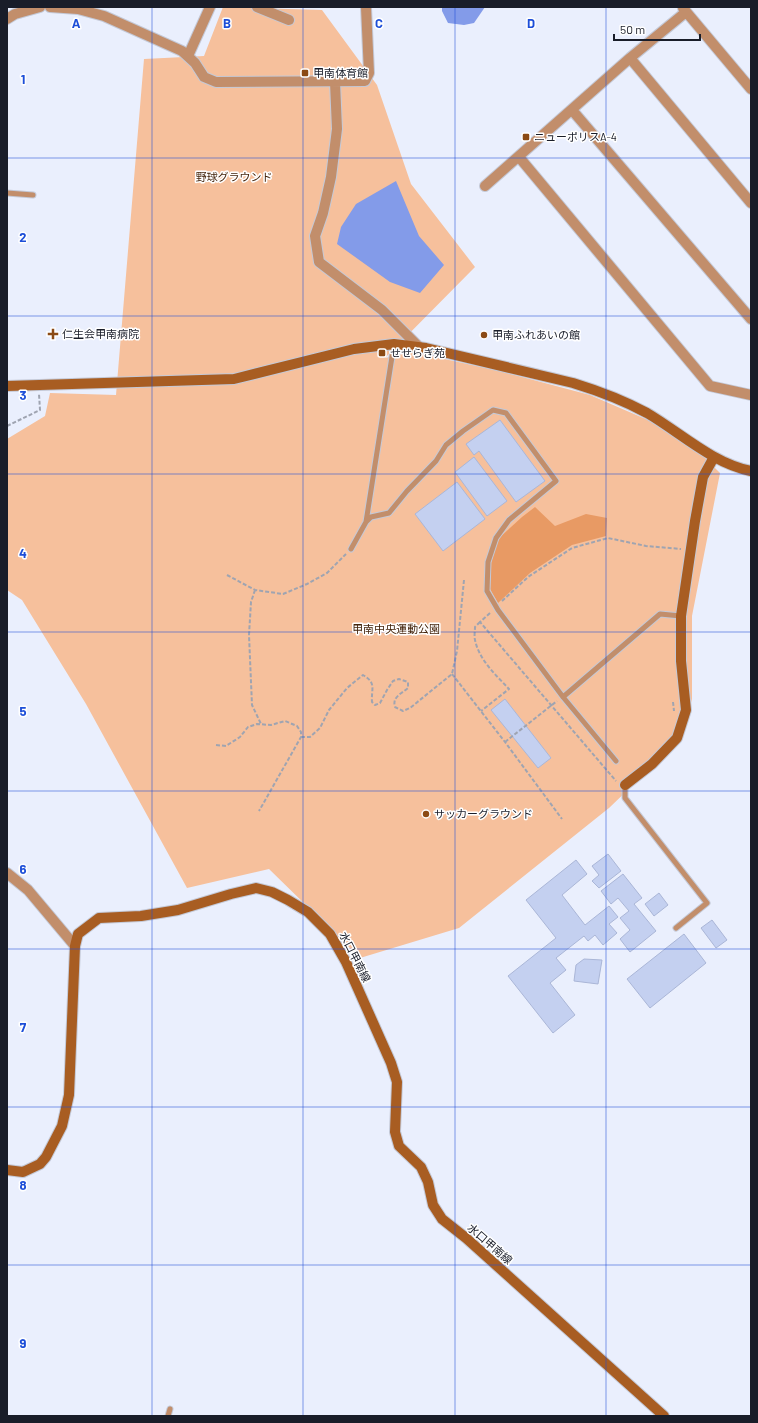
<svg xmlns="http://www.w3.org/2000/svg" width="758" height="1423" font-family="Barlow,'Noto Sans JP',sans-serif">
  <rect width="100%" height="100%" fill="#eaeffd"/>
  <path fill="#f6c09c" d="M 223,7 L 322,10 L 377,85 L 411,184 L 475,267 L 385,358 L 412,352 L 500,371 L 590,395 L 648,420 L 701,454 L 720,473 L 692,616 L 692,699 L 682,738 L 609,808 L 459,928 L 360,958 L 269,869 L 187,888 L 86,704 L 22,600 L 7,590 L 7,439 L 45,416 L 50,393 L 116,395 L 144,59 L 204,56 Z"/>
  <path fill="#e89a64" d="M 535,507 L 555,526 L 586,514 L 607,518 L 606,536 L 572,545 L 530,573 L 498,603 L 490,589 L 491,563 L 498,539 L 522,517 Z"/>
  <path fill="#839be9" d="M 442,7 L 485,7 L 474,23 L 464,25 L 448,23 L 442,11 Z
    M 396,181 L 419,236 L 444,265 L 420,293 L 390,282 L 337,244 L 341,227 L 356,204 Z"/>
  <path fill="#c4d0f0" stroke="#aab6d7" d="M 500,420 L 545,481 L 516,502 L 479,451 L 474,455 L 466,444 Z
    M 474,457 L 507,501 L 487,516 L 455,472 Z
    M 457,482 L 485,519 L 443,551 L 415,514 Z
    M 505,699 L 551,758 L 538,768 L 491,710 Z
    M 608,854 L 621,871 L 599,888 L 592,881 L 599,875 L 592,866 Z
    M 576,860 L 587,874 L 562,895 L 585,925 L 609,906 L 618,917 L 609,924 L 617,933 L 603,945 L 595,935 L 588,941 L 584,936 L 556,958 L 566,970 L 550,983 L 575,1015 L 553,1033 L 508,976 L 556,938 L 526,900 Z
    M 623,874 L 642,898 L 634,904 L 656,931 L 630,952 L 620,939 L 630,930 L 620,918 L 629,911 L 618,898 L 611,904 L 601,891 Z
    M 659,893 L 668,905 L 654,916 L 645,904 Z
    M 712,920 L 727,940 L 716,948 L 701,928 Z
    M 684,934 L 706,963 L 650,1008 L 627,979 Z
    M 584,959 L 602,960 L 598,984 L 574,981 L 576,965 Z"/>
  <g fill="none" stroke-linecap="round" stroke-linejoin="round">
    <g stroke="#c4c9d7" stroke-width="7">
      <path id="lane" d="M 7,193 L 33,195
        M 366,522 L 371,517 L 389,513 L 407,491 L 436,461 L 446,445 L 463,431 L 493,410 L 506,413 L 556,481 L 509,520 L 496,538 L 488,562 L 487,591 L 498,610 L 563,697 L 616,761
        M 351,549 L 366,522 L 394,344
        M 563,697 L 660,614 L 681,616
        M 625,785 L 625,798 L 707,903 L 676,928
        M 168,1416 L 170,1409"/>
    </g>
    <g stroke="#c4c9d7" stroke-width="12">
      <path id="street" d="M 50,7 L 78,9 L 104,16 L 182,51 L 195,63 L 204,77 L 216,82 L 365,81 L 369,73 L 366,7
        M 257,7 L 289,20
        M 683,8 L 751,89
        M 7,19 L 15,14 L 40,7
        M 188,56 L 210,7
        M 630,58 L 751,203
        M 335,82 L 337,129 L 331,177 L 323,213 L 315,236 L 319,262 L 382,310 L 420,348
        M 572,110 L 751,319
        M 519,157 L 710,386 L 751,395
        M 485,186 L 630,58 L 686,12
        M 7,873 L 28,890 L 75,946"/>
    </g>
    <g stroke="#c4c9d7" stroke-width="12">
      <path id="secondary" d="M 7,386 L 234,379 L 354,349 L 394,344 L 426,348 L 573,383 C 599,391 623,400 647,413 C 681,433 712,463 751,471
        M 625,785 L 652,764 L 677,738 L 686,710 L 681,661 L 681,616 L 695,521 L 703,477 L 714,457
        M 7,1170 L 23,1172 L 40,1164 L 46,1157 L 62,1126 L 69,1095 L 75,946 L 78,934 L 99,918 L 141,916 L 178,910 L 231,894 L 256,888 L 272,892 L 288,900 L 308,912 L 330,934 L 346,962 L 391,1063 L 397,1082 L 395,1132 L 399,1146 L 421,1167 L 428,1182 L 433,1205 L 442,1219 L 466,1238 L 664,1416"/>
    </g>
    <path stroke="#9fa4b1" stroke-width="2" stroke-dasharray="4 2" stroke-linecap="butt" d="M 7,426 L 40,410 L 39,394
      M 227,575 L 255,590 L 283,594 L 307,584 L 327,573 L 346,554
      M 255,590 L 251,602 L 249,635 L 251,682 L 252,705 L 261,724
      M 502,601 L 528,577 L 572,548 L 608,538 L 646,546 L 681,549
      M 490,613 L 480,622 L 616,781
      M 480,622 L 475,627 C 475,631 474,636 475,640 C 479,660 496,675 509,689 L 481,711
      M 452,674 L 505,742 L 562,819
      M 673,702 L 674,711
      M 301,737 L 310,737 L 320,728 L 329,710 L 347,688 L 363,675 C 377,683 371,689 372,702 L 375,705 L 380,703 L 387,690 L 393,681 L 399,679 L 408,682 L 408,688 C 401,694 392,697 395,707 L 403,711 L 410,708 L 452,674 L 457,651 L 464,580
      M 505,742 L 557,701
      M 216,745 L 226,746 L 240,737 L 248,727 L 257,724 L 271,725 L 285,721 L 297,726 L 301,732 L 301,737 L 259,811"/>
    <use href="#lane" stroke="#c28e6b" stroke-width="5"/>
    <use href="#street" stroke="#c28e6b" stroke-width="10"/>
    <use href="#secondary" stroke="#a85d22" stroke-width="10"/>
  </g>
  <path fill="none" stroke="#1d4ed8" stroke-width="1" stroke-opacity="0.55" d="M 152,7 L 152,1416M 303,7 L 303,1416M 455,7 L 455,1416M 606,7 L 606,1416M 7,158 L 751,158M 7,316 L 751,316M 7,474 L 751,474M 7,632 L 751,632M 7,791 L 751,791M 7,949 L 751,949M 7,1107 L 751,1107M 7,1265 L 751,1265"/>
  <g fill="#8b4a14" stroke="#fff" stroke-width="1.5">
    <rect x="301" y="69" width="8" height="8" rx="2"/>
    <rect x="522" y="133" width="8" height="8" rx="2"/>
    <path d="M51 328h4v4h4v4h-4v4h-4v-4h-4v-4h4z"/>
    <circle cx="484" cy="335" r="4"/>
    <rect x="378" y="349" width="8" height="8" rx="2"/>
    <circle cx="426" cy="814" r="4"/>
  </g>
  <g text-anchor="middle" stroke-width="3" stroke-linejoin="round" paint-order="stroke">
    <g font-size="11" fill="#191d29" stroke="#fff" text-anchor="start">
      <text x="313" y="77">甲南体育館</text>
      <text x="534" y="141">ニューポリスA-4</text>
      <text x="62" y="338">仁生会甲南病院</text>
      <text x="492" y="339">甲南ふれあいの館</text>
      <text x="390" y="357">せせらぎ苑</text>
      <text x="434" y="818">サッカーグラウンド</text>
    </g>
    <g font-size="11" fill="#43240c" stroke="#fff">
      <text x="234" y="181">野球グラウンド</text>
      <text x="396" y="633">甲南中央運動公園</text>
    </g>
    <g font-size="11" fill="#191d29" stroke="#fff">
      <text transform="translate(355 957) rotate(63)" y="4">水口甲南線</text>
      <text transform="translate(490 1244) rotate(41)" y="4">水口甲南線</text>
    </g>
  </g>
  <g font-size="13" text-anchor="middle" font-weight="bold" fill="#1d4ed8" stroke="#fff" stroke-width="3" stroke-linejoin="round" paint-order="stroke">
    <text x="76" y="28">A</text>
    <text x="227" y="28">B</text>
    <text x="379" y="28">C</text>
    <text x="531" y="28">D</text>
    <text x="23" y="84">1</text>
    <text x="23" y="242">2</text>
    <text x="23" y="400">3</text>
    <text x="23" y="558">4</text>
    <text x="23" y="716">5</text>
    <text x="23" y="874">6</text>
    <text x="23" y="1032">7</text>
    <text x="23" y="1190">8</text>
    <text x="23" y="1348">9</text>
  </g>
  <rect width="758" height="1423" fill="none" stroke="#191d29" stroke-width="16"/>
  <path d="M614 34v6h86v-6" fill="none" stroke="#191d29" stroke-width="2"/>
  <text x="620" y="34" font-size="12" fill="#191d29" stroke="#ffffff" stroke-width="3" paint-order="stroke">50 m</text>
</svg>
